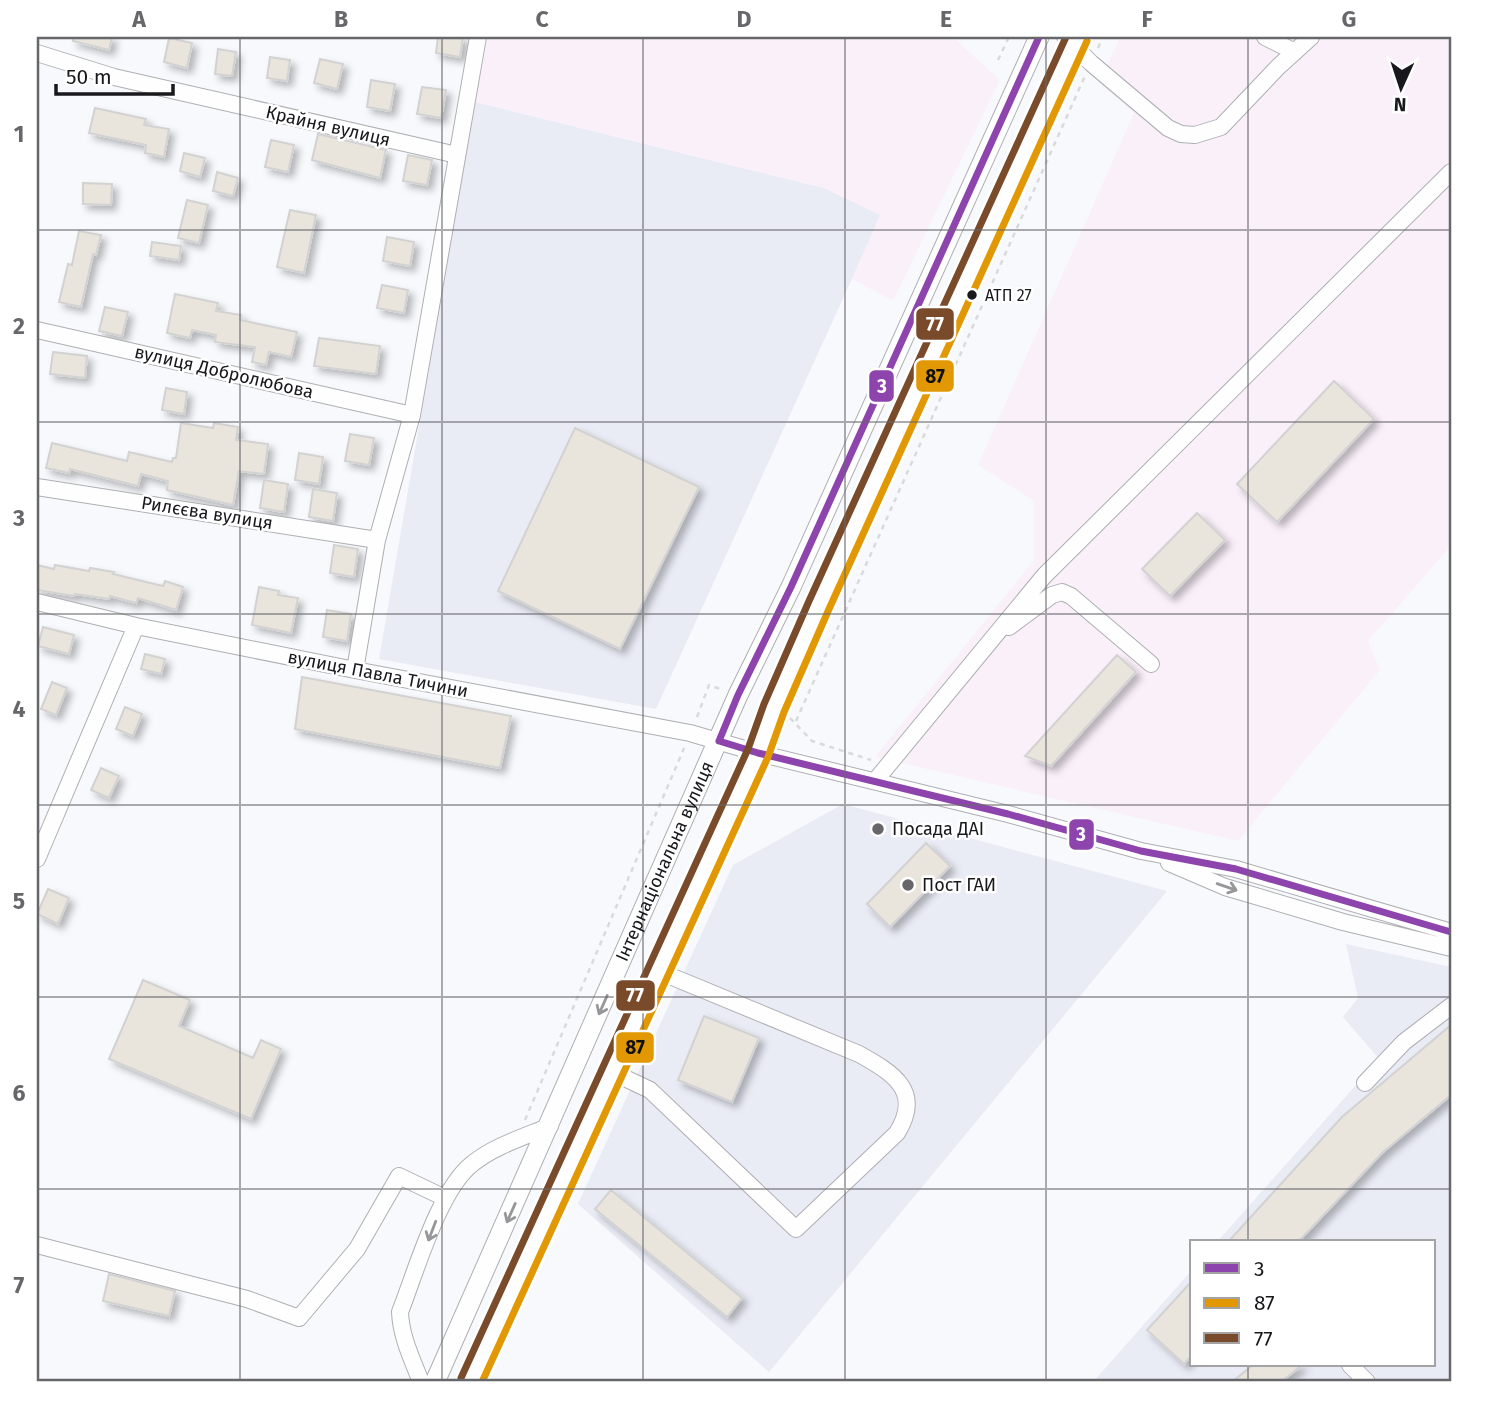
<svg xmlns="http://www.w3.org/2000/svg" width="1488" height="1419" font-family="'Fira Sans',sans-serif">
  <defs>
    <filter id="shadow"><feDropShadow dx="5" dy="5" stdDeviation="3.5" flood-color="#0004"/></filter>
  </defs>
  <rect width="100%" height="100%" fill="#f8f9fd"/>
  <path fill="#e9ebf5" d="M 475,102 L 824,188 L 881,215 L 656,709 L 379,659 Z
    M 843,804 L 1167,891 L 769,1372 L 578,1204 L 733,865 Z
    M 1346,944 L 1451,967 L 1451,1382 L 1093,1382 L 1192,1270 L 1192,1365 L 1434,1365 L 1434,1242 L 1217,1242 L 1379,1059 L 1343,1017 L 1358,998 Z"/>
  <path fill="#faf0fa" d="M 488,37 L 956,37 L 955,39 L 1000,80 L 893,301 L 852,279 L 880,215 L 824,188 L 475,102 Z
    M 1120,37 L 1451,37 L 1451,546 L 1368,641 L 1380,670 L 1238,841 L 875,757 L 1034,560 L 1034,501 L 978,465 L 1134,113 L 1099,83 Z"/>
  <path fill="#e9e4dc" stroke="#d3d2d2" stroke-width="2" filter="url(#shadow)" d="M 73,37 L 112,37 L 109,50 L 73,41 Z
    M 438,37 L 463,37 L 460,57 L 436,53 Z
    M 169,38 L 192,43 L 187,68 L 164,62 Z
    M 218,49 L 236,52 L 232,76 L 215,74 Z
    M 270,57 L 290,60 L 287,81 L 267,78 Z
    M 320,59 L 343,64 L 337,89 L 314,83 Z
    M 371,80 L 395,84 L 390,111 L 367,107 Z
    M 422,87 L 446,90 L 441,118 L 417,114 Z
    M 95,108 L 146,119 L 144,125 L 169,129 L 164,157 L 145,153 L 146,145 L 89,133 Z
    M 318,134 L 386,150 L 380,178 L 312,160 Z
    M 271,140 L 294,145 L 288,172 L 265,167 Z
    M 184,153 L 205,158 L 200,177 L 180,171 Z
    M 408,155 L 432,160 L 427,185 L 403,181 Z
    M 217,172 L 238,178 L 233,196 L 213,191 Z
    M 83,183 L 112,184 L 111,205 L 83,204 Z
    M 187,200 L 208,205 L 199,243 L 178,238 Z
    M 290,210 L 316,215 L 304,273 L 277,267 Z
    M 79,231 L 101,235 L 96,255 L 93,254 L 81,307 L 59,302 L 68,264 L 72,265 Z
    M 387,237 L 414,242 L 410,266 L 383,261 Z
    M 152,242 L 181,246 L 179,260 L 150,256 Z
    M 382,285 L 408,290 L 404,313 L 377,308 Z
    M 175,294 L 218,303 L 216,311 L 241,315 L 240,320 L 297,332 L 291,357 L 269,352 L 266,365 L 252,362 L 255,347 L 215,342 L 216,335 L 192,330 L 190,338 L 167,333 Z
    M 105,307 L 128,312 L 122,336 L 99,331 Z
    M 319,338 L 380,346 L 376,374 L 314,366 Z
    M 53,352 L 87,356 L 85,378 L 50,374 Z
    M 1334,381 L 1374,419 L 1277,522 L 1237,484 Z
    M 166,388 L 187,392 L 184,414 L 162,410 Z
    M 181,423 L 213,428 L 214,423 L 238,427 L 236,440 L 268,444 L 264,474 L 239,471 L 233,505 L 167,490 L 168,481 L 141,474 L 138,486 L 70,469 L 69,473 L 46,468 L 52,443 L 127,461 L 129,452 L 172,462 L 173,458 L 176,458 Z
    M 575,428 L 699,487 L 620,649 L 498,591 Z
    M 350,434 L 374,438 L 369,465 L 345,461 Z
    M 299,453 L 323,457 L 319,484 L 295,480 Z
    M 264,480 L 288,484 L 284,512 L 260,508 Z
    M 313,489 L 337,493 L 333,521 L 309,517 Z
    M 1197,513 L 1225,540 L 1170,596 L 1142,569 Z
    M 334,545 L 358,549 L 354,577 L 330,573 Z
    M 37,565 L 54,569 L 55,565 L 89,571 L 90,568 L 114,572 L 113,574 L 163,586 L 165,581 L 183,587 L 176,610 L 138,598 L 136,603 L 110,596 L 109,599 L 75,594 L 74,596 L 37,590 Z
    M 259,587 L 279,591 L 278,595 L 298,598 L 291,633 L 252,625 Z
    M 327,610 L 351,614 L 347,641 L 323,637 Z
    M 43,627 L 74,635 L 69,654 L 38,646 Z
    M 145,654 L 165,659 L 161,674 L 141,669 Z
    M 1117,655 L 1136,672 L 1051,766 L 1025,756 Z
    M 302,677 L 511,716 L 500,768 L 295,729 Z
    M 52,682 L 67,688 L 56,715 L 41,709 Z
    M 125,707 L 142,714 L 133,736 L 116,729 Z
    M 101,768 L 119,776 L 109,798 L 91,790 Z
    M 926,843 L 950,866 L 890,927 L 867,904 Z
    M 48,889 L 69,898 L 58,924 L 37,914 Z
    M 143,980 L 190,1000 L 179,1026 L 253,1058 L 261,1040 L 281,1049 L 251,1119 L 109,1059 Z
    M 704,1016 L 759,1038 L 732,1102 L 678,1080 Z
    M 1451,1025 L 1451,1095 L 1382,1153 L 1298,1242 L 1228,1242 L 1342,1117 Z
    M 611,1190 L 742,1298 L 727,1317 L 595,1209 Z
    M 109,1274 L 175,1291 L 169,1316 L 103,1301 Z
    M 1192,1281 L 1192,1355 L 1184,1364 L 1147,1330 Z
    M 1253,1365 L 1302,1365 L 1281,1382 L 1232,1382 Z"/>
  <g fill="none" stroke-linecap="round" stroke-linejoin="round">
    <g stroke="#aeafb3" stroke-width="18">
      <path id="minor" d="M 1065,37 L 1091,63 L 1168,128 L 1181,134 L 1195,135 L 1221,127 L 1278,67 L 1311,37
        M 1265,37 L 1295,52
        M 37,53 L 114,77 L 457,155
        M 37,330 L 412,415
        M 37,487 L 377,540
        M 37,602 L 136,626 L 355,670 L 690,733 L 758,753 L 1008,814 L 1141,851 L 1236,869 L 1451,932
        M 1009,627 L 1052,595 L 1062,592 L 1071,596 L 1151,664
        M 355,670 L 377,540 L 412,415 L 478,37
        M 875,781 L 1044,576 L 1451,172
        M 37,859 L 136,626
        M 1169,863 L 1225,887 L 1343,922 L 1451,948
        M 612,1072 L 650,1090 L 796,1229 L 897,1133 C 923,1091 893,1073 859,1054 L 658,971
        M 1365,1083 L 1404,1042 L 1451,1006
        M 37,1245 L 247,1299 L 299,1318 L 357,1249 L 399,1176 L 445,1198
        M 1350,1365 L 1367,1382
        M 421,1382 C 412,1359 401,1337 400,1312 C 416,1271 439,1190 472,1164 C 494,1146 524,1137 550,1126"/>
    </g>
    <g stroke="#aeafb3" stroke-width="21">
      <g id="major">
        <path id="s1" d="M 435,1382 L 738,695 L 791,587 L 1039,37"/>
        <path d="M 471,1382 L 758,753 L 774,708 L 819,605 L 1077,37"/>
      </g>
    </g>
    <path stroke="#dadadb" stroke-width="2.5" stroke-dasharray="5 5" stroke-linecap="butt" d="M 1098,48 L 1103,37
      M 998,60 L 1009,37
      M 697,717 L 709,685 L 723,690
      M 790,718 L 812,741 L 871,760
      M 796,721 L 1085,76
      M 525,1120 L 685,746"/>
    <use href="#minor" stroke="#fefeff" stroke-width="16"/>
    <use href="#major" stroke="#fefeff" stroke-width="19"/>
    <g stroke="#fff" stroke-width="12">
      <path id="bus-1" d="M 1039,37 L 791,587 L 738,695 L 719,741 L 758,753 L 1008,814 L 1141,851 L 1236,869 L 1451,932"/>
    </g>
    <g stroke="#fff" stroke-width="12">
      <path id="bus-2" d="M 482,1382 L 768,757 L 784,712 L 829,609 L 1087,41"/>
    </g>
    <g stroke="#fff" stroke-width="12">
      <path id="bus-3" d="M 461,1378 L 748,749 L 764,704 L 809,601 L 1066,37"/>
    </g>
    <use href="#bus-1" stroke="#8e44ad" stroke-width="7"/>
    <use href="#bus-2" stroke="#e19803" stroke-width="7"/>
    <use href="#bus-3" stroke="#7a4b2a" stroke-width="7"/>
  </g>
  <defs><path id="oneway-shaft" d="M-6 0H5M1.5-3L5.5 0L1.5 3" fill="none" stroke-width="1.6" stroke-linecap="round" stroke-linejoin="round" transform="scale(1.75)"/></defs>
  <g stroke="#979799">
    <use href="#oneway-shaft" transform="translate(1227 887) rotate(19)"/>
    <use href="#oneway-shaft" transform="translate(603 1005) rotate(114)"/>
    <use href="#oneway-shaft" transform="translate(511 1213) rotate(114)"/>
    <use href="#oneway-shaft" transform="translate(432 1231) rotate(111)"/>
  </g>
  <path fill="none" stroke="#67676b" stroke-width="2" stroke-opacity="0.55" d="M 240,37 L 240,1382M 442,37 L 442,1382M 643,37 L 643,1382M 845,37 L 845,1382M 1046,37 L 1046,1382M 1248,37 L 1248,1242M 37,230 L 1451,230M 37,422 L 1451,422M 37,614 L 1451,614M 37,805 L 1451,805M 37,997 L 1451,997M 37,1189 L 1451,1189M 1248,1365 L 1248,1382"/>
  <circle fill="#19191d" stroke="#fff" stroke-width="2.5" cx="972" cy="295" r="6"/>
  <g fill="#67676b" stroke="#fff" stroke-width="2.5">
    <circle cx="878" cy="829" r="7"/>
    <circle cx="908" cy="885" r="7"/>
  </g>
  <g text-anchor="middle" stroke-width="5" stroke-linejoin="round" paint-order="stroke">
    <g font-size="16" fill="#19191d" stroke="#fff" text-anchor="start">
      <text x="985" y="301">АТП 27</text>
    </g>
    <g font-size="18" fill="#19191d" stroke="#fff">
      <text transform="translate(328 126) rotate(13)" y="6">Крайня вулиця</text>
      <text transform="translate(224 372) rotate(13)" y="6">вулиця Добролюбова</text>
      <text transform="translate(207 513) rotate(9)" y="6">Рилєєва вулиця</text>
      <text transform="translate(378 674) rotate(11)" y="6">вулиця Павла Тичини</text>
      <text dy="6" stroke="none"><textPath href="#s1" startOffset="569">Інтернаціональна вулиця</textPath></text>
    </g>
    <g font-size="18" fill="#19191d" stroke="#fff" text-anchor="start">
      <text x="892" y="835">Посада ДАІ</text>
      <text x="922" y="891">Пост ГАИ</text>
    </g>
  </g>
  <g stroke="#fff" stroke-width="2.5">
    <rect x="915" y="307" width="40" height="34" rx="7" fill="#7a4b2a"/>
    <rect x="915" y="359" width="40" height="34" rx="7" fill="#e19803"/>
    <rect x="868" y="369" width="27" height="34" rx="7" fill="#8e44ad"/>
    <rect x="1068" y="818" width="27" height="33" rx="7" fill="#8e44ad"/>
    <rect x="615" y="979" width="41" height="33" rx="7" fill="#7a4b2a"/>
    <rect x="615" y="1031" width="40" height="33" rx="7" fill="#e19803"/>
  </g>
  <g font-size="19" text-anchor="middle" font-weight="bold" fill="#fff">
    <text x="935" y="331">77</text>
    <text x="882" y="393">3</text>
    <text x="1081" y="841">3</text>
    <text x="635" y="1002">77</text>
  </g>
  <g font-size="19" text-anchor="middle" font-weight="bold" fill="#111">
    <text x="935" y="383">87</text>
    <text x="635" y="1054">87</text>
  </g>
  <rect width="1488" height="1419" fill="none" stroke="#ffffff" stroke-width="77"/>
  <rect x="1190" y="1240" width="245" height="126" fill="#ffffff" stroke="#a3a3a5" stroke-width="2"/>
  <rect x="1204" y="1263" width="35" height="10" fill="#8e44ad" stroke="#a3a3a5" stroke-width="2"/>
  <text x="1254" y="1276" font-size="21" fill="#19191d">3</text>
  <rect x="1204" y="1298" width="35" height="10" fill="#e19803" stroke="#a3a3a5" stroke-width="2"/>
  <text x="1254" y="1310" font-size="21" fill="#19191d">87</text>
  <rect x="1204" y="1333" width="35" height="10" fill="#7a4b2a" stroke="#a3a3a5" stroke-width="2"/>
  <text x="1254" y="1346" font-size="21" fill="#19191d">77</text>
  <g transform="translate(1401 88) rotate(183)" stroke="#ffffff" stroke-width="5" paint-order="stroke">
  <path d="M0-5L12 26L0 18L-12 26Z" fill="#19191d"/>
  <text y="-10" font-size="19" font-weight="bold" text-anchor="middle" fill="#19191d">N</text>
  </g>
  <path d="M56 84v10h117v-10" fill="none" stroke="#19191d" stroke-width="3.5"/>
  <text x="66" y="84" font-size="21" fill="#19191d" stroke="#ffffff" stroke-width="5" paint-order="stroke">50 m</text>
  <rect x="38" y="38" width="1412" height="1342" fill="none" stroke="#67676b" stroke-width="2.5"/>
  <g font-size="23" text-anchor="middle" font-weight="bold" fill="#67676b">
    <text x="139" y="27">A</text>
    <text x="341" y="27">B</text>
    <text x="542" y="27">C</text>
    <text x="744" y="27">D</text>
    <text x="946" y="27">E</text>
    <text x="1147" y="27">F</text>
    <text x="1349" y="27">G</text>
    <text x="19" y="142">1</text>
    <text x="19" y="334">2</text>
    <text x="19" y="526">3</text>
    <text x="19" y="717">4</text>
    <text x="19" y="909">5</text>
    <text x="19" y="1101">6</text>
    <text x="19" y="1293">7</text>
  </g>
</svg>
